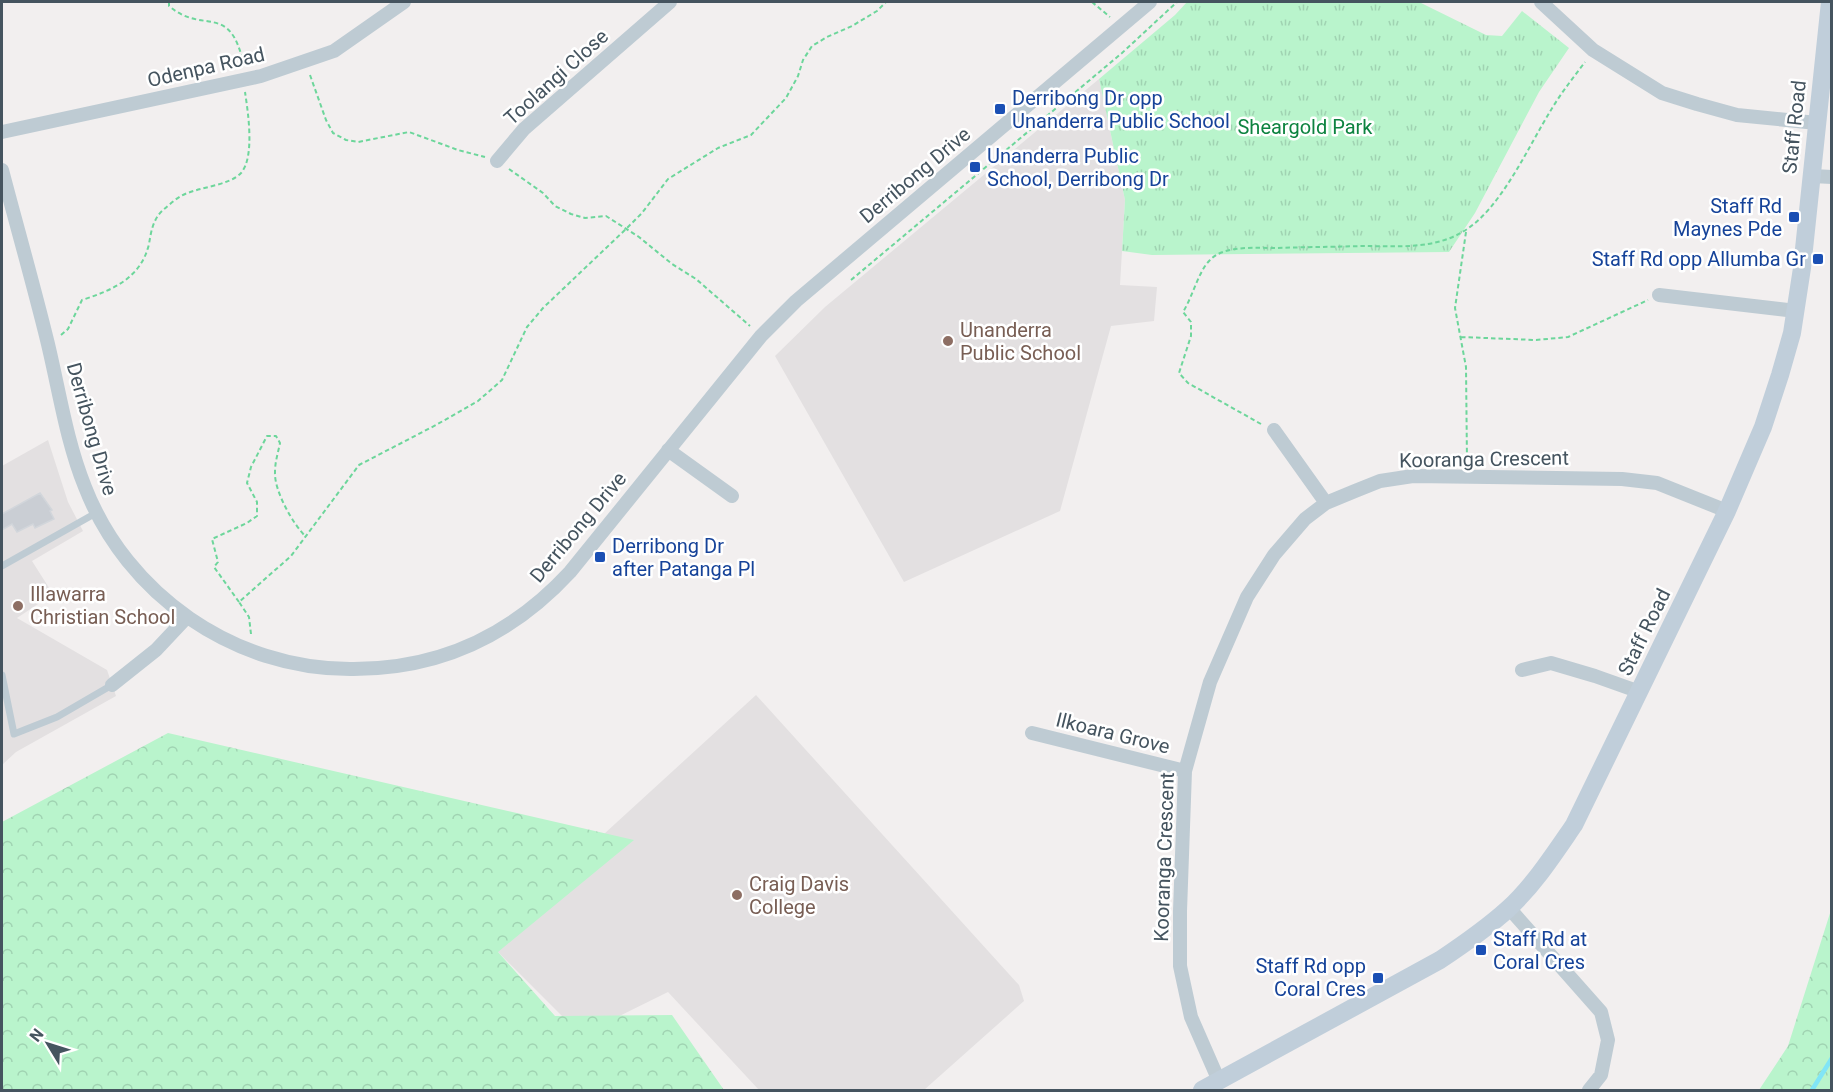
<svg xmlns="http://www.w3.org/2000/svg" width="1833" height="1092" font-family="Roboto,sans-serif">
  <defs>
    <pattern id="forest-crowns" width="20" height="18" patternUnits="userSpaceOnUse" patternTransform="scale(1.5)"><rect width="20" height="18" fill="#b9f4cc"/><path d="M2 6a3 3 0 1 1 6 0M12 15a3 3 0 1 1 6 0" fill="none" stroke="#a0d3b2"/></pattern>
    <pattern id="park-tufts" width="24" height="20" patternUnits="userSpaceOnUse" patternTransform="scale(1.5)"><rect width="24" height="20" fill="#b9f4cc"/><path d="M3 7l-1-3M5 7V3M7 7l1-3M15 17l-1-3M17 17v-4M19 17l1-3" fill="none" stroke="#a0d3b2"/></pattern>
  </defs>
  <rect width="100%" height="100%" fill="#f2efef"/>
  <path fill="#e3e0e1" d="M 1099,79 L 1125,200 L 1120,285 L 1157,287 L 1154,321 L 1111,326 L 1060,511 L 904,582 L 775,356 L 825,307 Z
    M 48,440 L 68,502 L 83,531 L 32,561 L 53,594 L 17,618 L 107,670 L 116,696 L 16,752 L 2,765 L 2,466 Z
    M 756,695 L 1019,985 L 1024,1001 L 924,1090 L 759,1090 L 668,992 L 581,1035 L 487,941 Z"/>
  <path fill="url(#forest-crowns)" d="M 168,733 L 634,840 L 498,952 L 555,1016 L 672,1015 L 724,1090 L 2,1090 L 2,822 Z
    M 1831,910 L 1831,1090 L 1759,1090 L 1788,1046 Z"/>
  <path fill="url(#park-tufts)" d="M 1187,2 L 1419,2 L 1486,35 L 1502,36 L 1522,11 L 1569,48 L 1539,92 L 1475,213 L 1449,252 L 1152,255 L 1122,251 L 1125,200 L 1099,79 L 1175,15 Z"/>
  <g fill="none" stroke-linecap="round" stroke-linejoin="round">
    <path stroke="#81e5f6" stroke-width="4.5" d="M 1812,1090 L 1832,1058"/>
  </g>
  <path fill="#caced4" stroke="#d2d6db" stroke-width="1.5" d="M 40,493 L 52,510 L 50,511 L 54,519 L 35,528 L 33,524 L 17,532 L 12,524 L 2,530 L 2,514 Z"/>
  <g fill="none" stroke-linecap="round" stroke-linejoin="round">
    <path stroke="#6dd69b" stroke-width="2" stroke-dasharray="4.5 3" stroke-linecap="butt" d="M 169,2 L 169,6 C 204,36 230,0 244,66
      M 1092,2 L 1110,17
      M 310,75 L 326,120 L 333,133 L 346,140 L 358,142 L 409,132 L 458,150 L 485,157
      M 509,169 L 543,193 L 555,206 L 571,214 L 585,218 L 606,216 L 639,237 L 672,264 L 696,279 L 750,326
      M 1466,232 L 1455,308 L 1466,367 L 1467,462
      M 851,280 L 1122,53 L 1177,2
      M 61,335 L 68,329 L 82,300 C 113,290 141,278 149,244 C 151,232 153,219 163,210 C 168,206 174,200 181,196 C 197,187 229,186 241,173 C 255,157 248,112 245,92
      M 1461,337 L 1536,340 L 1568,337 L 1648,300
      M 1261,424 L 1188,383 L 1179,373 L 1191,336 L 1191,322 L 1183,312 C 1193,296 1198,272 1210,260 C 1224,245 1256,248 1275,248 C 1304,247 1333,247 1362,246 C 1395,246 1434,250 1464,231 C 1501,209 1528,147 1551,110 C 1561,93 1573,78 1585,62
      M 239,602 L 214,567 L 218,562 L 212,539 L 247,523 L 257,516 L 257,502 L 247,483 L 251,467 L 267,436 L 276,436 L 280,443 C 278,453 275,462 275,472 C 274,491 293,524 306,537
      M 251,634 L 249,617 L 239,602 L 291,556 L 359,465 L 436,425 L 478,401 L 502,380 L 527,327 L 543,308 L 626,229 L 642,213 L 668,179 L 718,148 L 751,135 L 786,98 L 798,76 L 803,60 L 812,46 L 827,37 L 852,26 L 877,11 L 886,2"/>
    <path stroke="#becbd3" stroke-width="7" d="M 2,566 L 96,513
      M 2,675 L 14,734 L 57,717 L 112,685"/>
    <path stroke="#becbd3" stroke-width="14" d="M 1541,2 L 1593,50 L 1662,93 L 1697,104 L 1737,115 L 1817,123
      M 2,132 L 261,76 L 334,51 L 404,2
      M 497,161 L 524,129 L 670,2
      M 2,170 C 17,227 33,283 47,340 C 59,389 66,440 85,487 C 127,595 234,669 350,669 C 438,670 510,637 570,572 L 761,336 L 796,301 L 1150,2
      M 1812,176 L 1832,177
      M 1659,295 L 1796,311
      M 1274,430 L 1326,503
      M 668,450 L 732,496
      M 1522,670 L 1551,663 L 1595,676 L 1640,692
      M 112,685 L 156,650 L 187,617
      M 1032,733 L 1185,771
      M 1509,908 L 1601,1012 L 1608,1040 L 1601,1075 L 1589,1090
      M 1219,1081 L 1191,1017 L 1180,966 L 1180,911 L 1185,771 L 1210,682 L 1247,597 L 1274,555 L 1305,519 L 1326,503 L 1355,491 L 1380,481 L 1413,476 L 1622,479 L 1657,483 L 1727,511"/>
    <path stroke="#c0ceda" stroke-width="18" d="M 1202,1090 L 1440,960 C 1464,944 1487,928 1508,909 C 1534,885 1554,854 1574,825 L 1727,511 L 1763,427 L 1780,375 L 1792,333 L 1802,268 L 1830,2"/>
  </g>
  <g fill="#1a4fb4" stroke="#fff" stroke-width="2">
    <rect x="994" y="103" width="12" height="12" rx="3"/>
    <rect x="969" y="161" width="12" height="12" rx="3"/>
    <rect x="1788" y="211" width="12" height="12" rx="3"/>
    <rect x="1812" y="253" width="12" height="12" rx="3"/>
    <rect x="594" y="551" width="12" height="12" rx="3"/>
    <rect x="1475" y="944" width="12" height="12" rx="3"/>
    <rect x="1372" y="972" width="12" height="12" rx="3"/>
  </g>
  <g fill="#8d6e63" stroke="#fff" stroke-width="2">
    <circle cx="948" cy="341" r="6"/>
    <circle cx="18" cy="606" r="6"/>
    <circle cx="737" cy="895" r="6"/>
  </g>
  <g text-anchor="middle" stroke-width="5" stroke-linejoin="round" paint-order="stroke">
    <g font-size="20" fill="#45545f" stroke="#fff">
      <text transform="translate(206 67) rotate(-13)" y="7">Odenpa Road</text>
      <text transform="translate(556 77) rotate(-42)" y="7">Toolangi Close</text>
      <text transform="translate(1794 127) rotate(-84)" y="7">Staff Road</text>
      <text transform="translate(915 175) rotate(-40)" y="7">Derribong Drive</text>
      <text transform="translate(92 429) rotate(74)" y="7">Derribong Drive</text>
      <text transform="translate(1484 459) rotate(-1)" y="7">Kooranga Crescent</text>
      <text transform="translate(578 527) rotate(-50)" y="7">Derribong Drive</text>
      <text transform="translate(1644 632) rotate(-64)" y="7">Staff Road</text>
      <text transform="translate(1113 733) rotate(14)" y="7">Ilkoara Grove</text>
      <text transform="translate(1164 857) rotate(-88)" y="7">Kooranga Crescent</text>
    </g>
    <g font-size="20" fill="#164399" stroke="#fff" text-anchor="start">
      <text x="1012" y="105">Derribong Dr opp<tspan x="1012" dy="23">Unanderra Public School</tspan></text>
      <text x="987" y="163">Unanderra Public<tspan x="987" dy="23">School, Derribong Dr</tspan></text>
      <text x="1782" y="213" text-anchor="end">Staff Rd<tspan x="1782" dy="23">Maynes Pde</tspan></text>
      <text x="1806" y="266" text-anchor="end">Staff Rd opp Allumba Gr</text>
      <text x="612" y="553">Derribong Dr<tspan x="612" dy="23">after Patanga Pl</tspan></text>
      <text x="1493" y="946">Staff Rd at<tspan x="1493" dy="23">Coral Cres</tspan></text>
      <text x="1366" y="973" text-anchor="end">Staff Rd opp<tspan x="1366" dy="23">Coral Cres</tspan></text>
    </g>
    <g font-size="20" fill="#0d8340" stroke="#fff">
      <text x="1305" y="134">Sheargold Park</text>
    </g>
    <g font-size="20" fill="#785e54" stroke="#fff" text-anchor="start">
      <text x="960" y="337">Unanderra<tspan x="960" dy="23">Public School</tspan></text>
      <text x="30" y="601">Illawarra<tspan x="30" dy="23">Christian School</tspan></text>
      <text x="749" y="891">Craig Davis<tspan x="749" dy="23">College</tspan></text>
    </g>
  </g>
  <rect width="1833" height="1092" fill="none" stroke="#45545f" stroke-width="6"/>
  <g transform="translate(48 1044) rotate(308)" stroke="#ffffff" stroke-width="4.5" paint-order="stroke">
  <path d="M0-4.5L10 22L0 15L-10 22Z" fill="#45545f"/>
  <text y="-9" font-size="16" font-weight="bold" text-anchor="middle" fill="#45545f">N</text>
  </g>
</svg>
